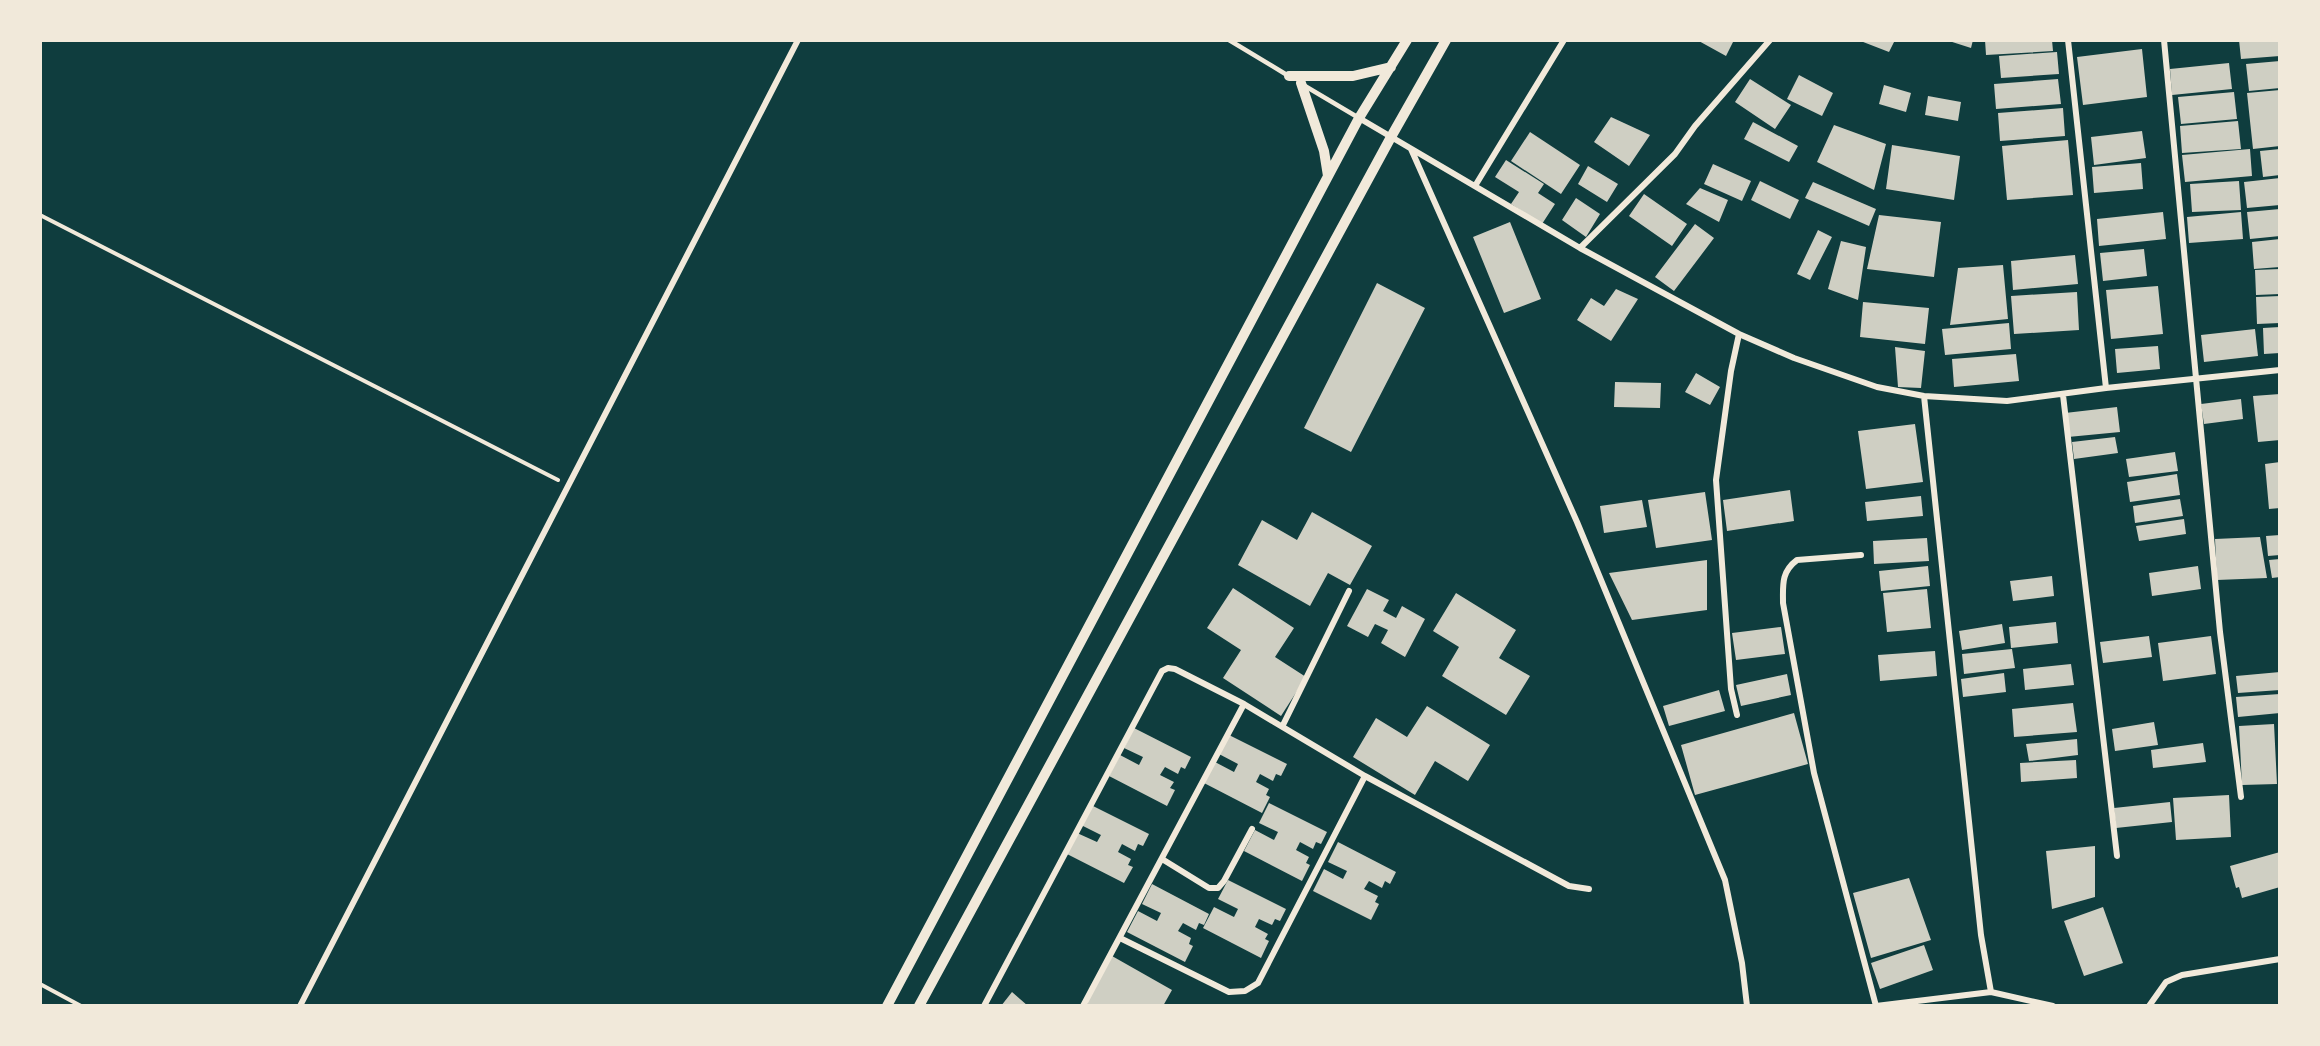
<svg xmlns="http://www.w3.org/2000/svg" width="2320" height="1046" font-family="Ubuntu,sans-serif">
  <rect width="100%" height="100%" fill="#0f3d3e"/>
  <path fill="#cfcfc3" d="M 1697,40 L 1734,40 L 1726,56 Z
    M 1858,40 L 1895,40 L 1889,52 Z
    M 1946,40 L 1973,40 L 1971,48 Z
    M 1985,40 L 2052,40 L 2053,51 L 1986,55 Z
    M 2239,40 L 2280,40 L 2280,56 L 2241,59 Z
    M 2142,49 L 2147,97 L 2083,105 L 2077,57 Z
    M 2057,52 L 2059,74 L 2001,78 L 1999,56 Z
    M 2280,61 L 2280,88 L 2249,91 L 2246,64 Z
    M 2229,63 L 2232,89 L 2172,95 L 2170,69 Z
    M 1799,75 L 1833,93 L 1822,116 L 1787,99 Z
    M 1750,79 L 1791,105 L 1775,129 L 1735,102 Z
    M 2058,79 L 2061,104 L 1996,109 L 1994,84 Z
    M 1884,85 L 1911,93 L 1906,112 L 1879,104 Z
    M 2280,90 L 2280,146 L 2253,149 L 2247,93 Z
    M 2234,92 L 2237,119 L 2181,124 L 2178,97 Z
    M 1928,96 L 1961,102 L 1958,121 L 1925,115 Z
    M 2063,108 L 2065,136 L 2000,141 L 1998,113 Z
    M 1611,117 L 1650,135 L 1629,166 L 1594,142 Z
    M 2238,121 L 2241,149 L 2182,153 L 2180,126 Z
    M 1753,122 L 1798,146 L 1789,162 L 1744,139 Z
    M 1834,125 L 1886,144 L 1874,190 L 1817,162 Z
    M 2142,131 L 2146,158 L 2094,165 L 2091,137 Z
    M 1530,132 L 1580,165 L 1561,194 L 1511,161 Z
    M 2068,140 L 2073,195 L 2007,200 L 2002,146 Z
    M 1892,145 L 1960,156 L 1954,200 L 1886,189 Z
    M 2250,149 L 2252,176 L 2185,182 L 2182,155 Z
    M 2280,149 L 2280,175 L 2263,177 L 2260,151 Z
    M 1506,160 L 1544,184 L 1538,193 L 1555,204 L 1542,224 L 1511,204 L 1519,192 L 1495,177 Z
    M 2141,163 L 2143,189 L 2094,193 L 2092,167 Z
    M 1713,164 L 1751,181 L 1742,201 L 1704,184 Z
    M 1588,166 L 1618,184 L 1607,202 L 1578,184 Z
    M 2280,178 L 2280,205 L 2247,208 L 2244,182 Z
    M 1760,181 L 1799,200 L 1790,219 L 1751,200 Z
    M 2239,181 L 2241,210 L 2192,212 L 2190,184 Z
    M 1813,182 L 1876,209 L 1869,226 L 1805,198 Z
    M 1700,188 L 1728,200 L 1719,222 L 1686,204 Z
    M 1644,194 L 1687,224 L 1672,246 L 1629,216 Z
    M 1576,198 L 1600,214 L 1586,237 L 1562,220 Z
    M 2280,209 L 2280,236 L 2250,239 L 2247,212 Z
    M 2163,212 L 2166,239 L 2099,246 L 2097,219 Z
    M 2241,212 L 2243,239 L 2189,243 L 2187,217 Z
    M 1879,215 L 1941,222 L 1934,277 L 1867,269 Z
    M 1510,222 L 1541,299 L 1504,313 L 1473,237 Z
    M 1695,224 L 1714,238 L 1674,291 L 1655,277 Z
    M 1818,230 L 1832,237 L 1810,280 L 1797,274 Z
    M 2280,239 L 2280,267 L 2254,269 L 2252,242 Z
    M 1841,241 L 1866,247 L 1858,300 L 1828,289 Z
    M 2144,249 L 2147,276 L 2103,281 L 2100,253 Z
    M 2075,255 L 2078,284 L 2013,290 L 2011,261 Z
    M 2003,265 L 2008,319 L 1950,325 L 1958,268 Z
    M 2280,269 L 2280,294 L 2256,295 L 2255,270 Z
    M 1377,283 L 1425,308 L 1351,452 L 1304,428 Z
    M 2158,286 L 2163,334 L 2111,339 L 2106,290 Z
    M 1616,289 L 1638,299 L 1611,341 L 1577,320 L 1591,298 L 1604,306 Z
    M 2077,292 L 2079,330 L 2014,334 L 2011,296 Z
    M 2280,296 L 2280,323 L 2257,324 L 2256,297 Z
    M 1863,302 L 1929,308 L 1925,344 L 1860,337 Z
    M 2009,323 L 2011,349 L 1945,355 L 1942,329 Z
    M 2280,327 L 2280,353 L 2264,354 L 2263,328 Z
    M 2255,329 L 2258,356 L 2204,362 L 2201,335 Z
    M 2158,346 L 2160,369 L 2117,373 L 2115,349 Z
    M 1895,347 L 1925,351 L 1921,388 L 1898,387 Z
    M 2016,354 L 2019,381 L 1954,387 L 1952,359 Z
    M 1696,373 L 1720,387 L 1710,405 L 1685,392 Z
    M 1615,382 L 1661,383 L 1660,408 L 1614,407 Z
    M 2280,394 L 2280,440 L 2258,442 L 2253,396 Z
    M 2241,399 L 2243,419 L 2204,424 L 2201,404 Z
    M 2117,407 L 2120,432 L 2068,437 L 2065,413 Z
    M 1915,424 L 1923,482 L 1866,489 L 1858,431 Z
    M 2115,437 L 2118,453 L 2074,459 L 2072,442 Z
    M 2175,452 L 2178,471 L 2129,477 L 2126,459 Z
    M 2280,462 L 2280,508 L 2269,509 L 2265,464 Z
    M 2177,474 L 2180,495 L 2130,502 L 2127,482 Z
    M 1790,490 L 1794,521 L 1727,531 L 1723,500 Z
    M 1705,492 L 1712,540 L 1656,548 L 1648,500 Z
    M 1921,496 L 1923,516 L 1867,521 L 1865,502 Z
    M 2180,499 L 2183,516 L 2135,523 L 2133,506 Z
    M 1642,500 L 1647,527 L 1604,533 L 1600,506 Z
    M 1312,512 L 1372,546 L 1350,585 L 1328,573 L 1310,606 L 1238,565 L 1262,520 L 1297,540 Z
    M 2184,519 L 2186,534 L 2139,541 L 2136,526 Z
    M 2280,535 L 2280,555 L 2268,556 L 2266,536 Z
    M 2260,537 L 2267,578 L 2217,580 L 2215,539 Z
    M 1927,538 L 1929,561 L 1874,564 L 1873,541 Z
    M 2280,559 L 2280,577 L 2272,578 L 2269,560 Z
    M 1707,560 L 1707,610 L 1632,620 L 1609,573 Z
    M 1928,566 L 1930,586 L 1881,591 L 1879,571 Z
    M 2198,566 L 2201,589 L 2152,596 L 2149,573 Z
    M 2052,576 L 2054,596 L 2013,601 L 2010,581 Z
    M 1233,588 L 1294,628 L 1275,657 L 1306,677 L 1281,716 L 1223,678 L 1241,650 L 1207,628 Z
    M 1367,589 L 1389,600 L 1383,611 L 1396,618 L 1402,606 L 1425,619 L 1405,657 L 1381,643 L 1388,630 L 1375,624 L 1368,637 L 1347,626 Z
    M 1927,589 L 1931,628 L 1887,632 L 1883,593 Z
    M 1456,593 L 1516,630 L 1499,658 L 1530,676 L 1506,715 L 1442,676 L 1459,647 L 1433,631 Z
    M 2056,622 L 2058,643 L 2011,648 L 2009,627 Z
    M 2002,624 L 2005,643 L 1962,650 L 1959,631 Z
    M 1781,627 L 1785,654 L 1736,660 L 1732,633 Z
    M 2149,636 L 2152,657 L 2103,663 L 2100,642 Z
    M 2211,636 L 2216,674 L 2163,681 L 2158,643 Z
    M 2012,649 L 2015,668 L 1964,674 L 1962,654 Z
    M 1935,651 L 1937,676 L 1880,681 L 1878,655 Z
    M 2071,664 L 2074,685 L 2025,690 L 2023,669 Z
    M 2280,672 L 2280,690 L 2238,693 L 2236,676 Z
    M 2004,673 L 2006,692 L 1963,697 L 1961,679 Z
    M 1787,674 L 1791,695 L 1741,706 L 1736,685 Z
    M 1719,690 L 1725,711 L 1669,726 L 1663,706 Z
    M 2280,694 L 2280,713 L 2238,717 L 2236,697 Z
    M 2073,703 L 2077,732 L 2014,737 L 2012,709 Z
    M 1427,706 L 1490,745 L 1468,781 L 1435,761 L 1415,795 L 1353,757 L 1376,718 L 1407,737 Z
    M 1794,713 L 1808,764 L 1695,795 L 1681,745 Z
    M 2154,722 L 2158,745 L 2115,751 L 2112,729 Z
    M 2274,724 L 2277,784 L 2242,785 L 2239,726 Z
    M 1134,728 L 1191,757 L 1185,769 L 1181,767 L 1178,774 L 1165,767 L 1160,775 L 1174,782 L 1170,788 L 1175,790 L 1167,806 L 1109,776 L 1120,755 L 1139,765 L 1143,757 L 1124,748 Z
    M 1229,735 L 1287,764 L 1281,776 L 1276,774 L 1273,781 L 1260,774 L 1256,782 L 1269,789 L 1266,795 L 1270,797 L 1262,813 L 1204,783 L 1215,762 L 1234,772 L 1238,764 L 1219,754 Z
    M 2077,739 L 2078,755 L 2029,761 L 2026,744 Z
    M 2203,743 L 2206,762 L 2153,768 L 2151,750 Z
    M 2076,760 L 2077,778 L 2021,782 L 2020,763 Z
    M 2229,795 L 2231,837 L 2176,840 L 2173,798 Z
    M 2170,802 L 2172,822 L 2116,828 L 2114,808 Z
    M 1269,803 L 1327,832 L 1321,844 L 1316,842 L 1313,849 L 1300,842 L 1296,850 L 1309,857 L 1306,863 L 1310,865 L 1302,881 L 1244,851 L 1255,830 L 1274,840 L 1278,832 L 1259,823 Z
    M 1091,805 L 1149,834 L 1143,846 L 1138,844 L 1135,851 L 1122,844 L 1118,852 L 1131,859 L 1128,865 L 1133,867 L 1124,883 L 1067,854 L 1077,833 L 1097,842 L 1101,835 L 1081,825 Z
    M 1338,842 L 1396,872 L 1390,884 L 1385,881 L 1382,888 L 1369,881 L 1364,889 L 1378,896 L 1375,902 L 1379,904 L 1371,920 L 1313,891 L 1324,869 L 1343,879 L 1347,871 L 1328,862 Z
    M 2095,846 L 2095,897 L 2052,909 L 2046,851 Z
    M 2280,852 L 2280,887 L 2242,898 L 2239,887 L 2236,888 L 2230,866 Z
    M 1909,878 L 1931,940 L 1871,958 L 1853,893 Z
    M 1228,880 L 1286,909 L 1280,921 L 1275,919 L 1272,925 L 1259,919 L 1255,927 L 1268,934 L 1265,939 L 1269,941 L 1261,958 L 1203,928 L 1214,907 L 1234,917 L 1238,909 L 1218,899 Z
    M 1152,884 L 1209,914 L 1204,925 L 1199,923 L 1196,930 L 1183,923 L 1178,931 L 1191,938 L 1189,944 L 1193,946 L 1185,962 L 1127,932 L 1138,911 L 1157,921 L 1161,913 L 1142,904 Z
    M 2103,907 L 2123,963 L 2084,976 L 2064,921 Z
    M 1924,945 L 1933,970 L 1880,989 L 1871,963 Z
    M 1112,956 L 1172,990 L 1163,1006 L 1091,1006 L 1085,1002 Z
    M 1012,992 L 1028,1006 L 1001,1006 Z"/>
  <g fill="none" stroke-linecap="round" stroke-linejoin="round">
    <path stroke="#f1e9da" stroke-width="4" d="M 40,215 L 558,480
      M 40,984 L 81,1006"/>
    <path stroke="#f1e9da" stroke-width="4.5" d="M 1229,40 L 1287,75
      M 1305,86 L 1359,118"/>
    <path stroke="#f1e9da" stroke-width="6" d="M 2068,40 L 2106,388
      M 2164,40 L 2220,632 L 2241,797
      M 1359,118 L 1580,248 L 1739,334 L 1794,358 L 1877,387 L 1924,396 L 2007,401 L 2106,388 L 2280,370
      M 1411,149 L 1577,522 L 1725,880 L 1742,963 L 1747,1006
      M 1475,186 L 1564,40
      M 1580,248 L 1675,154 L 1695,126 L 1770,40
      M 2063,395 L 2117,856
      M 1924,396 L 1981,935 L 1991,992 L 2053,1006
      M 1861,555 L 1797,560 C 1781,572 1783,585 1783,603 L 1814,773 L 1876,1006
      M 1737,715 L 1731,689 L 1716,480 L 1731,371 L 1739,334
      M 1283,725 L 1349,591
      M 1365,776 L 1569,886 L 1589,889
      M 1162,859 L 1209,888 L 1218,888 L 1224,881 L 1252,829
      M 1120,938 L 1229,992 L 1245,991 L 1258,983 L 1365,776 L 1244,704
      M 300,1006 L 798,40
      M 984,1006 L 1162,671 L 1168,668 L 1175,669 L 1244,704 L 1083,1006
      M 1876,1006 L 1991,992
      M 2149,1006 L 2166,982 L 2182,975 L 2280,959"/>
    <path stroke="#f1e9da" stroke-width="10" d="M 1289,76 L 1353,76 L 1391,67
      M 1301,83 L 1324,151 L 1328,176
      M 887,1006 L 1359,118 L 1407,40
      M 919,1006 L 1391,137 L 1446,40"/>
  </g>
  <rect width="2320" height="1046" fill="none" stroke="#f1e9da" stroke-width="84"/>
</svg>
